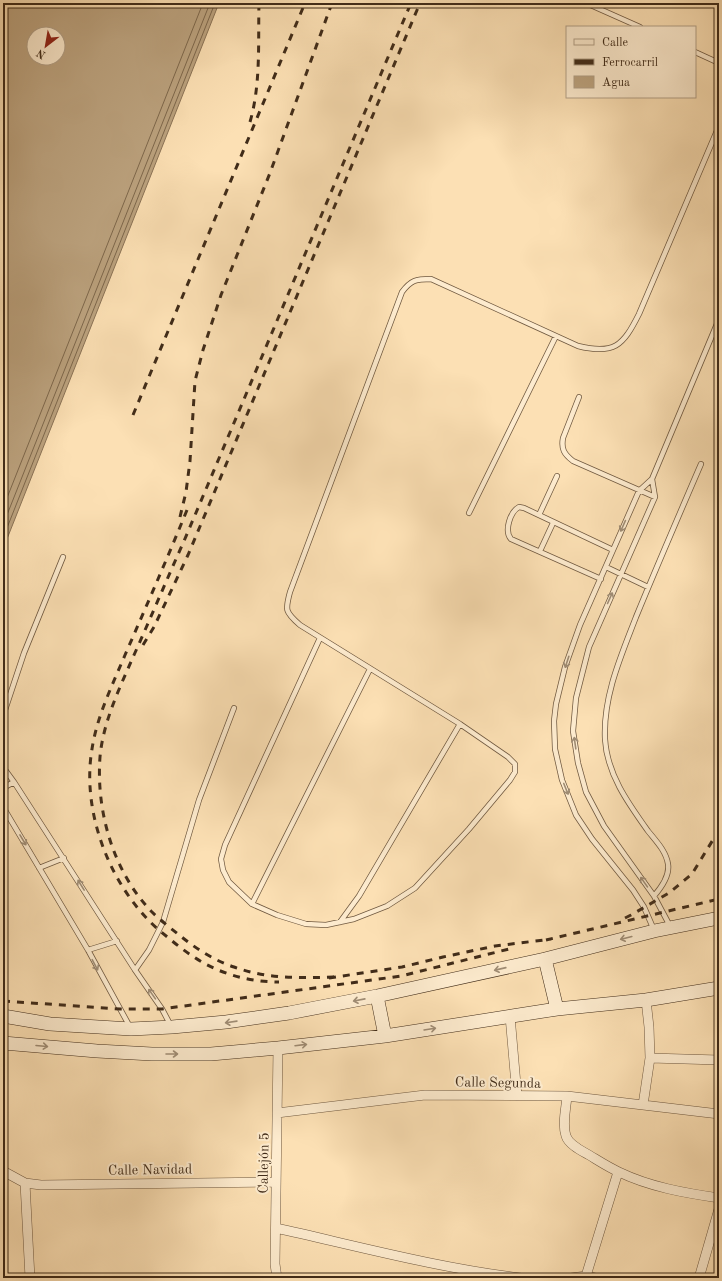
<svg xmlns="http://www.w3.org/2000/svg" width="722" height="1281" font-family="'Old Standard TT',serif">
  <rect width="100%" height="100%" fill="#fce0b4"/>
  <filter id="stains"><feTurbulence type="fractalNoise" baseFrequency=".005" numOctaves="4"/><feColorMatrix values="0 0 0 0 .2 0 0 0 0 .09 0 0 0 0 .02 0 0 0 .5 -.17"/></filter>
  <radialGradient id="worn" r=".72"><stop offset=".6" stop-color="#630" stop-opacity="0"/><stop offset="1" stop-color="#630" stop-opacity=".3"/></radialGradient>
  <path fill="#bca37f" stroke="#8b7356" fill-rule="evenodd" d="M 3,3 L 219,3 L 3,549 ZM 34,34 L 58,34 L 58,58 L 34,58 Z"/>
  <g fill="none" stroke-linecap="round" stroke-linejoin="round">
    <path stroke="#7e684c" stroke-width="1" d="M 3,508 L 203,3
      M 3,525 L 210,3
      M 3,538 L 215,3"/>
    <g stroke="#705940" stroke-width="6">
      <path id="service" d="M 586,3 L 640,27
        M 695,52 L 719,63
        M 579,397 L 563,438 C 561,449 564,454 573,461 L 655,497
        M 652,479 L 655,497 L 589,647 L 576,698 L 573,731 L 578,763 L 586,792 L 604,826 L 654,896 L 670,926
        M 469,513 L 556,336
        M 539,515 L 557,476
        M 540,551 L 553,523
        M 606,567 L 648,587
        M 601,579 L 511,539 C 504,531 510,512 519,507 L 524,508 L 613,550
        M 320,638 L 225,845 L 221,859 L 223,870 L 229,882 L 252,904 L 277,915 L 306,924 L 326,925 L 354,919 L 387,906 L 415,888 L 469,829 L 510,780 L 515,772 L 515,764 L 508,757 L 460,724 L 300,625 C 285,612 285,610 290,592 L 402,292 C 411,280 416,279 431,279 L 578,346 C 614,355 623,346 639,314 L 719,126
        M 3,716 L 24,653 L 63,557
        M 3,767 L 14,782 L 135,970 L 162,1009 L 171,1026
        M 3,788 L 14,782
        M 3,807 L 88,950 L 130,1027
        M 39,868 L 64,858
        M 654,896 C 661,888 670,876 668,864 C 666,851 656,841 648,831 C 628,803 607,774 605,739 C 603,696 621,656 636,617 C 657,566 679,515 701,464
        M 252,904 L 370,669
        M 340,922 L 359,896 L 460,724
        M 654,930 L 644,907 L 633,890 L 592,839 L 576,815 L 562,780 L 555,749 L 554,721 L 556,704 L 565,667 L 580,625 L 639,491 L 652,479 L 719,319
        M 88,950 L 117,941
        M 135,970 L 149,950 L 163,922 L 199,800 L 234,708"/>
    </g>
    <g stroke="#705940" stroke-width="10">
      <path id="minor" d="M 510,1016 L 517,1096
        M 650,1058 L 719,1060
        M 567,1096 C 566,1109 562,1124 566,1136 C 569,1145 582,1151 589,1155 C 599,1161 608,1167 619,1172 C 650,1187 685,1193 719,1198
        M 643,1105 L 650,1058 L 649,1027 L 646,1000
        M 277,1113 L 425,1095 L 567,1096 L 719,1114
        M 3,1171 L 25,1183 L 30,1278
        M 25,1183 L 41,1185 L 276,1182
        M 276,1228 C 357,1246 438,1268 521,1278
        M 277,1278 L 275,1264 L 278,1048
        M 571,1278 L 586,1276 L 595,1278
        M 584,1278 L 586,1276 L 618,1172
        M 699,1278 L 719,1209"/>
    </g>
    <g stroke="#412c19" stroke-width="14">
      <path id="secondary" d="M 545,959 L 557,1009
        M 377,996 L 385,1036
        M 3,1016 L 50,1024 L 131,1029 L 172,1027 L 226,1022 L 289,1013 L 377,996 L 545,959 L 654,931 L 719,918
        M 3,1043 L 97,1051 L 152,1054 L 211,1054 L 278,1048 L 385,1036 L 557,1009 L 646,1000 L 719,988"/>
    </g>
    <use href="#service" stroke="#fdebce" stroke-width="4.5"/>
    <use href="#minor" stroke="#fdebce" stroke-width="9"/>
    <use href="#secondary" stroke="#fdebce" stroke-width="13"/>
    <path stroke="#412c19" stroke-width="3" stroke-dasharray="7 7" stroke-linecap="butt" d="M 250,122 C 261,84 258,42 259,3
      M 133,415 L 305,3
      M 187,510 C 167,559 146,607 125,655 C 112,686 97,716 92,749 C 81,813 111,889 160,931 C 170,939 180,948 191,955 C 216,973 248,982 279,982
      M 180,517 L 186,492 L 190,461 L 195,381 L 203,350 L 221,295 L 270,173 L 332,3
      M 143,645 L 154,627 L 188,555 L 420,3
      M 625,918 L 631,915 L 669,893 L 692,874 L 719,830
      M 546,940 L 719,899
      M 334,977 C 300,978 267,979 234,967 C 213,960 195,948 178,934 C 169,927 159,919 151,911 C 113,871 96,811 100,757 C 103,722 120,687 134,655 C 151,617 167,579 184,541 C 260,362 335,182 411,3
      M 329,978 L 402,967 L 443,957 L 495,946 L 552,939
      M 3,1001 L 120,1009 L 162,1009 L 401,976 L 509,949"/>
  </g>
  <defs><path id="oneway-shaft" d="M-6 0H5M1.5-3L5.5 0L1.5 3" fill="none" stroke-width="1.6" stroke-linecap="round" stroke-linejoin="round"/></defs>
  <g stroke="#9f8c74">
    <use href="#oneway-shaft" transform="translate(623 526) rotate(114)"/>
    <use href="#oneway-shaft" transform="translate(610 598) rotate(-66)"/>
    <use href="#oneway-shaft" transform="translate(567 662) rotate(108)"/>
    <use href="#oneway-shaft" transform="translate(575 743) rotate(-98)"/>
    <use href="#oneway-shaft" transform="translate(566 789) rotate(68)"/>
    <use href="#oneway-shaft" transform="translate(23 840) rotate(59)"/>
    <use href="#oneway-shaft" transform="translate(644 882) rotate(-125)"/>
    <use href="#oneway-shaft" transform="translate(81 885) rotate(-122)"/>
    <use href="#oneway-shaft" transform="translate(626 938) rotate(166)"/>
    <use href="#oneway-shaft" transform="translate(95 965) rotate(62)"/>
    <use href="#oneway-shaft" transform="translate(500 969) rotate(167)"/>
    <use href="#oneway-shaft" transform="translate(152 994) rotate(-125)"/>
    <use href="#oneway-shaft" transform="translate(359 1000) rotate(169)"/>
    <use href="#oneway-shaft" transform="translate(231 1022) rotate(172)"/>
    <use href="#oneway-shaft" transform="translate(430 1029) rotate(-9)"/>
    <use href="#oneway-shaft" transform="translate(301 1045) rotate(-7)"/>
    <use href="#oneway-shaft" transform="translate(42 1046) rotate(5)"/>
    <use href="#oneway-shaft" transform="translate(172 1054)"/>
  </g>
  <g text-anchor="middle" stroke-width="4" stroke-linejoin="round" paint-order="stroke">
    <g font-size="14" fill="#412c19" stroke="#fdebce">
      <text transform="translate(498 1082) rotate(1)" y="5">Calle Segunda</text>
      <text transform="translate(263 1163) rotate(-89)" y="5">Callejón 5</text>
      <text transform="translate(150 1169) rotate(-1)" y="5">Calle Navidad</text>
    </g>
  </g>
  <rect width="722" height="1281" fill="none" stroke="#fce0b4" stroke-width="16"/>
  <rect x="4" y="4" width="714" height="1273" fill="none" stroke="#412c19" stroke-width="2"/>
  <rect x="8" y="8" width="706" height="1265" fill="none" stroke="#412c19"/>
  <rect x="566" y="26" width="130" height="72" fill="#fdebce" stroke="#b29f86"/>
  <rect x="574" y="39" width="20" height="6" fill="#fdebce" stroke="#b29f86"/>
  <text x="602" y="46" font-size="12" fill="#412c19">Calle</text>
  <rect x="574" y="59" width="20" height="6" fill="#412c19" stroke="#b29f86"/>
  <text x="602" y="66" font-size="12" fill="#412c19">Ferrocarril</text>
  <rect x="574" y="76" width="20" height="12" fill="#bca37f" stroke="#b29f86"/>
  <text x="602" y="86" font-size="12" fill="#412c19">Agua</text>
  <g transform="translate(46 46) rotate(211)"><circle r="19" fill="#fdebce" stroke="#b29f86"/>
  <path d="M0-3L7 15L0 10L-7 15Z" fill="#8f2418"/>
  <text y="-6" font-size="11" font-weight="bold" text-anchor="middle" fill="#412c19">N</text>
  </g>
  <rect width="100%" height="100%" filter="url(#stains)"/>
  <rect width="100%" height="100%" fill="url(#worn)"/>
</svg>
